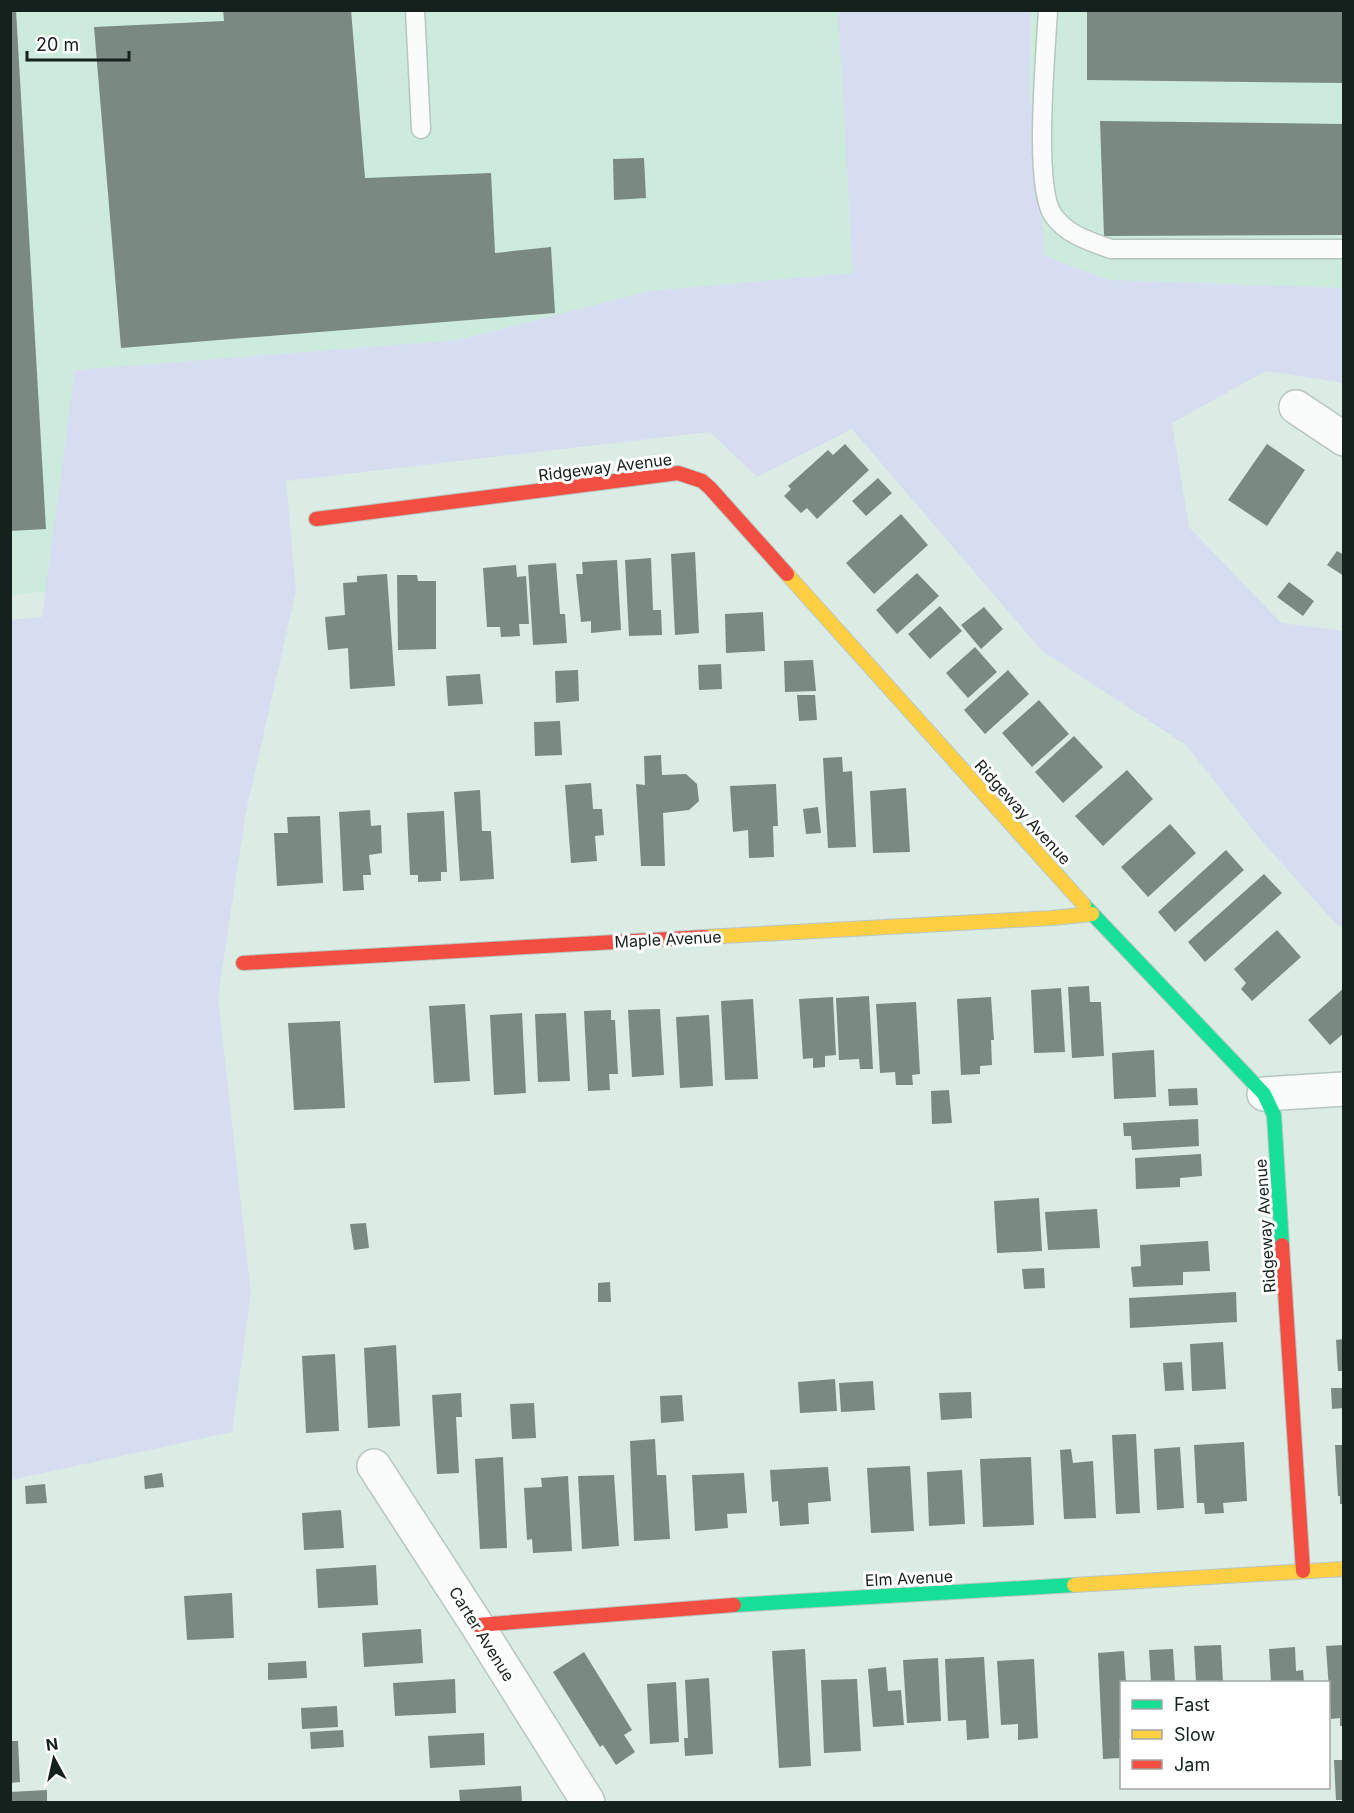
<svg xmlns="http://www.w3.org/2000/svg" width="1354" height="1813" font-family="Inter,sans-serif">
  <rect width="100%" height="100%" fill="#daece4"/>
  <path fill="#ccebdd" d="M 10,11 L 1343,11 L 1343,290 L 115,394 L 113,584 L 11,595 Z"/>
  <path fill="#d7ddf1" d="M 838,11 L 1031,11 L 1030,89 L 1045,256 L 1109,280 L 1343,288 L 1343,383 L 1266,371 L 1172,423 L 1189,527 L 1281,623 L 1343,631 L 1343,927 L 1336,924 L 1259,838 L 1186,745 L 1042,651 L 852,429 L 757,477 L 710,432 L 286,481 L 296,591 L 246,812 L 218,996 L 251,1293 L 232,1432 L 11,1480 L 10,620 L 42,617 L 75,370 L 458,340 L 649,291 L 853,273 Z"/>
  <path fill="#7b8983" d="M 10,10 L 16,10 L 46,529 L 10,531 Z
    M 223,10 L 351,10 L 365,178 L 491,173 L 495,253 L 551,247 L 555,313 L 121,348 L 94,27 L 224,21 Z
    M 1087,10 L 1344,10 L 1344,83 L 1087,80 Z
    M 1100,121 L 1344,124 L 1344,235 L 1104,236 Z
    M 644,158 L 646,198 L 614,200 L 613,159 Z
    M 845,444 L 869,470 L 817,519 L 807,508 L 801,513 L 784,496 L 791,489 L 788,486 L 828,450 L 833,455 Z
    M 1267,444 L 1305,470 L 1267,526 L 1228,500 Z
    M 878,478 L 892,493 L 866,516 L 852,501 Z
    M 901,514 L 928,545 L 874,594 L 846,563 Z
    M 1337,551 L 1344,555 L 1344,576 L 1327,565 Z
    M 695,552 L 699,633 L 675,635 L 671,554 Z
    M 651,558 L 653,610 L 661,610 L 662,635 L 629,636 L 625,560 Z
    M 617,560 L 621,630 L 591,633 L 591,621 L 581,622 L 576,574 L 583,574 L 582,562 Z
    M 556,563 L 560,614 L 565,614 L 567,643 L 533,645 L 528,565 Z
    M 516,565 L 517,577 L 526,576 L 529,624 L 519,624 L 520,636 L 501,637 L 500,627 L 487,627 L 483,568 Z
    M 917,573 L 939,596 L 897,634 L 876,610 Z
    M 387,574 L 395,686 L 350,689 L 348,648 L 328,650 L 325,617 L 345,615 L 343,583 L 357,582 L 357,576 Z
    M 397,575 L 417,575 L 418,581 L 436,581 L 436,649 L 398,650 Z
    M 1289,582 L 1314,601 L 1303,616 L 1277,597 Z
    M 940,606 L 962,631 L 930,659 L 908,634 Z
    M 984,607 L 1003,629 L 981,649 L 961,625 Z
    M 763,612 L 765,651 L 726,653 L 725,614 Z
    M 975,647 L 997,672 L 968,698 L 946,673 Z
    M 813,660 L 816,691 L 785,692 L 784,661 Z
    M 721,664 L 722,689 L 699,690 L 698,665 Z
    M 578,670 L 579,701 L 556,703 L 555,671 Z
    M 1008,670 L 1029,694 L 985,734 L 964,710 Z
    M 480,674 L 483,704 L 448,706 L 446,676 Z
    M 797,695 L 815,695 L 817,720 L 799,721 Z
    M 1039,700 L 1069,734 L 1032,767 L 1002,733 Z
    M 560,721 L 562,755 L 535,756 L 534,722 Z
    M 1074,736 L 1103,767 L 1063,803 L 1035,772 Z
    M 661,755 L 662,775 L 686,774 L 697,784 L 699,801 L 689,810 L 663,813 L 665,866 L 641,866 L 636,784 L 645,785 L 644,756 Z
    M 842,757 L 843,772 L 852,771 L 856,847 L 828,848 L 823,758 Z
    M 1127,770 L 1153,799 L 1103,846 L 1075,816 Z
    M 591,783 L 593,809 L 602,809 L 604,835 L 595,836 L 597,861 L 571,863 L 565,785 Z
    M 776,784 L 778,826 L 773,826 L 774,857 L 749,858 L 748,830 L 733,832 L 730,786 Z
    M 906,788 L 910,852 L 873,853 L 870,791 Z
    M 480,790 L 482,831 L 491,831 L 494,879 L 460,881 L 454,792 Z
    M 818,807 L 821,833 L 806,834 L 803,809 Z
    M 370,810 L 371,826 L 381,825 L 382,853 L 369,855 L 371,875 L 363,875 L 364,890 L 343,891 L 339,812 Z
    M 444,811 L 447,872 L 441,872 L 441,881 L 418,882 L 418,875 L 410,875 L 407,813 Z
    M 320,816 L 323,883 L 277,886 L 274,833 L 288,833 L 287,817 Z
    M 1170,824 L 1196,853 L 1148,897 L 1121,867 Z
    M 1226,850 L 1244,870 L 1175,932 L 1158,912 Z
    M 1264,874 L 1282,893 L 1205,962 L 1188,942 Z
    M 1277,930 L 1301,957 L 1252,1001 L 1241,989 L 1246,983 L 1234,969 Z
    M 1089,986 L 1090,1002 L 1101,1002 L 1104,1056 L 1072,1058 L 1068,987 Z
    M 1061,988 L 1065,1052 L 1034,1053 L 1031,990 Z
    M 1344,988 L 1344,1033 L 1330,1045 L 1308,1020 Z
    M 869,996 L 873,1069 L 860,1069 L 859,1059 L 839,1060 L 836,998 Z
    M 833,997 L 836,1055 L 825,1056 L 825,1067 L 813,1068 L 813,1058 L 803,1059 L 799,999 Z
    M 991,997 L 994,1040 L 991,1040 L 992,1065 L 980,1066 L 980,1074 L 961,1075 L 957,999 Z
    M 753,999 L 758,1079 L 725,1080 L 721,1001 Z
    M 916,1002 L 920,1074 L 912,1075 L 913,1085 L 896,1085 L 895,1072 L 880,1073 L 876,1004 Z
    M 465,1004 L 470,1081 L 434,1083 L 429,1006 Z
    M 660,1009 L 664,1075 L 632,1077 L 628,1010 Z
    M 611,1010 L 611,1020 L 615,1020 L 618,1074 L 609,1074 L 610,1090 L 588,1091 L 584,1011 Z
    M 522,1013 L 526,1093 L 494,1095 L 490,1015 Z
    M 566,1013 L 570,1081 L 538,1082 L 535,1014 Z
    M 709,1015 L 713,1086 L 680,1088 L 676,1017 Z
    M 340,1021 L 345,1108 L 294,1110 L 288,1023 Z
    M 1154,1050 L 1156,1097 L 1114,1099 L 1112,1053 Z
    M 1197,1088 L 1198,1105 L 1169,1106 L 1168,1089 Z
    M 949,1090 L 952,1123 L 932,1124 L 931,1091 Z
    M 1198,1119 L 1199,1146 L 1132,1150 L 1131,1136 L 1124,1136 L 1123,1123 Z
    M 1201,1154 L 1202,1176 L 1180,1178 L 1180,1187 L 1136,1189 L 1135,1158 Z
    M 1039,1198 L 1042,1251 L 997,1253 L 994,1201 Z
    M 1097,1209 L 1100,1248 L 1048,1250 L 1045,1212 Z
    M 366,1223 L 369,1248 L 354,1250 L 350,1224 Z
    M 1208,1241 L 1210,1271 L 1183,1272 L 1183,1285 L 1133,1287 L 1131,1267 L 1141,1266 L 1140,1245 Z
    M 1044,1268 L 1045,1288 L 1024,1289 L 1022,1269 Z
    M 610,1282 L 611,1302 L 598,1302 L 598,1283 Z
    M 1236,1292 L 1237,1322 L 1130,1328 L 1129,1298 Z
    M 1344,1339 L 1344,1371 L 1338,1371 L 1336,1340 Z
    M 1223,1342 L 1226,1389 L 1192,1391 L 1190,1344 Z
    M 396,1345 L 400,1426 L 368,1428 L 364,1348 Z
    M 335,1354 L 339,1431 L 306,1433 L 302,1356 Z
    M 1182,1362 L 1184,1390 L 1165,1391 L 1163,1363 Z
    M 835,1379 L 837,1411 L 800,1413 L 798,1382 Z
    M 873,1381 L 875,1410 L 841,1412 L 839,1383 Z
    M 1331,1388 L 1344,1388 L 1344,1408 L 1332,1409 Z
    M 971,1392 L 972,1418 L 941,1420 L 939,1393 Z
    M 461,1393 L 462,1417 L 456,1417 L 459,1473 L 437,1474 L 432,1395 Z
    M 682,1395 L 684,1421 L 661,1423 L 660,1396 Z
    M 534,1403 L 536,1438 L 512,1439 L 510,1404 Z
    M 1136,1434 L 1140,1513 L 1116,1514 L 1112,1435 Z
    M 655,1439 L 657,1475 L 666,1475 L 670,1539 L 634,1541 L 630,1441 Z
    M 1244,1442 L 1247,1501 L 1223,1503 L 1224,1513 L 1205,1514 L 1204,1503 L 1197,1503 L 1194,1445 Z
    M 1335,1445 L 1344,1445 L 1344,1504 L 1340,1504 L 1340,1496 L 1338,1496 Z
    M 1180,1447 L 1184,1508 L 1157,1510 L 1154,1449 Z
    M 1071,1449 L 1073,1463 L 1093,1461 L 1096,1518 L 1064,1519 L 1060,1450 Z
    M 503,1457 L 507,1548 L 480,1549 L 475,1459 Z
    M 1031,1457 L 1034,1525 L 983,1527 L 980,1459 Z
    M 910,1466 L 914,1531 L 871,1533 L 867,1468 Z
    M 828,1467 L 831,1501 L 808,1503 L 809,1524 L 780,1526 L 778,1501 L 772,1502 L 770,1470 Z
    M 962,1470 L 965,1524 L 929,1526 L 927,1472 Z
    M 162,1473 L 164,1487 L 145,1489 L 144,1476 Z
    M 744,1473 L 747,1513 L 727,1514 L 728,1528 L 695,1531 L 692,1475 Z
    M 614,1475 L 619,1546 L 582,1549 L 578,1476 Z
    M 568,1476 L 572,1551 L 533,1553 L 532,1539 L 527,1540 L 524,1488 L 542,1487 L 541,1478 Z
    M 45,1484 L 47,1503 L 26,1504 L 25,1486 Z
    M 341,1510 L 344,1548 L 304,1550 L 302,1513 Z
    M 376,1565 L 378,1605 L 318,1608 L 316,1569 Z
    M 232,1593 L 234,1638 L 187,1640 L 184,1596 Z
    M 421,1629 L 423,1663 L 364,1667 L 362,1633 Z
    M 1221,1645 L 1223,1682 L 1196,1682 L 1194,1646 Z
    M 1344,1645 L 1344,1726 L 1340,1726 L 1340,1718 L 1331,1719 L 1326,1646 Z
    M 1295,1647 L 1296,1671 L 1303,1670 L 1304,1682 L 1271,1682 L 1269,1649 Z
    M 805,1649 L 811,1766 L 779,1768 L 772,1651 Z
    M 1173,1649 L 1175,1682 L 1151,1682 L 1149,1650 Z
    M 1124,1651 L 1126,1682 L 1122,1682 L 1122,1739 L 1119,1739 L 1120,1758 L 1103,1759 L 1098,1653 Z
    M 584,1652 L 632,1730 L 624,1735 L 635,1752 L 616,1765 L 603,1745 L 600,1747 L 553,1672 Z
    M 984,1657 L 989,1738 L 967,1740 L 966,1720 L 948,1721 L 945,1659 Z
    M 938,1658 L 941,1721 L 907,1723 L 903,1660 Z
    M 1034,1659 L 1038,1738 L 1018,1740 L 1018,1724 L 1001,1725 L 997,1661 Z
    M 306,1661 L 307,1678 L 268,1680 L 268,1663 Z
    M 886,1667 L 888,1691 L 901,1690 L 904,1725 L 873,1727 L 868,1669 Z
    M 709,1678 L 713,1754 L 685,1756 L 684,1738 L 688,1738 L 685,1680 Z
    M 455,1679 L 456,1713 L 395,1716 L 393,1683 Z
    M 857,1679 L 861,1751 L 824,1753 L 821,1680 Z
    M 676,1682 L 679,1742 L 650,1744 L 647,1684 Z
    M 337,1706 L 338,1727 L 302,1729 L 301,1708 Z
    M 343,1730 L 344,1747 L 311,1749 L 310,1732 Z
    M 484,1733 L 485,1765 L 430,1768 L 428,1736 Z
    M 10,1741 L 18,1741 L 20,1782 L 10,1783 Z
    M 1334,1760 L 1344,1760 L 1344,1800 L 1336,1800 Z
    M 521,1786 L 522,1802 L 460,1802 L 459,1790 Z
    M 47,1790 L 47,1802 L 10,1802 L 10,1792 Z"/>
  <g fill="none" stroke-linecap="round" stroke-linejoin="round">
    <g stroke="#b8c6c0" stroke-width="21">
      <path id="lane" d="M 415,10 L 421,129
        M 1048,10 C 1046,50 1033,187 1053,215 C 1067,235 1089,241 1111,249 L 1344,249"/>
    </g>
    <g stroke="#b8c6c0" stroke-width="36">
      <path id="street" d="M 1296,407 L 1344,439
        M 1264,1094 L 1344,1089
        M 374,1466 L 477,1625 L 588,1802"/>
    </g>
    <g stroke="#b8c6c0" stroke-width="16">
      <path id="fast" d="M 1084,905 L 1264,1094 L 1274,1115 L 1282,1245
        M 734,1605 L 1074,1585"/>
    </g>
    <g stroke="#b8c6c0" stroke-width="16">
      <path id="slow" d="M 787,574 L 1084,905
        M 705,937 L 1052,918 L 1092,914
        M 1074,1585 L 1344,1569"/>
    </g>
    <g stroke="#b8c6c0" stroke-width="16">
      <path id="jam" d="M 316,519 L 678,473 L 702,481 L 710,488 L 787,574
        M 243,963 L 705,937
        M 1282,1245 L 1303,1571
        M 477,1625 L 734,1605"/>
    </g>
    <use href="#lane" stroke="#f9fcfb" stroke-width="18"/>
    <use href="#street" stroke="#f9fcfb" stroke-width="33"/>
    <use href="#fast" stroke="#16e098" stroke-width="14"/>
    <use href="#slow" stroke="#ffcf43" stroke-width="14"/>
    <use href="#jam" stroke="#f24e42" stroke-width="14"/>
  </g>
  <g text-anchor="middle" stroke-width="6" stroke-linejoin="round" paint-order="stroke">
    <g font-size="16" fill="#14211c" stroke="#fff">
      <text transform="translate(605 467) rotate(-7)" y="6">Ridgeway Avenue</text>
      <text transform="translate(1023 812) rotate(48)" y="6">Ridgeway Avenue</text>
      <text transform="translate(668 939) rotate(-3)" y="6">Maple Avenue</text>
      <text transform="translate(1265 1226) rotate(-94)" y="6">Ridgeway Avenue</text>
      <text transform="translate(909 1578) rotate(-3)" y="6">Elm Avenue</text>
      <text transform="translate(482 1634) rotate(58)" y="6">Carter Avenue</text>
    </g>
  </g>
  <rect width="1354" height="1813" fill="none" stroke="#14211c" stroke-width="24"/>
  <rect x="1120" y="1681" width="210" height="108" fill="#ffffff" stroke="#a1a6a4" stroke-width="1.5"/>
  <rect x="1132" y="1700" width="30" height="9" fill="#16e098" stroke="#a1a6a4" stroke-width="1.5"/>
  <text x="1174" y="1711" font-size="18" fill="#14211c">Fast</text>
  <rect x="1132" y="1730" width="30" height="9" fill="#ffcf43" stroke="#a1a6a4" stroke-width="1.5"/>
  <text x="1174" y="1741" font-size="18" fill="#14211c">Slow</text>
  <rect x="1132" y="1760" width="30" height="9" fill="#f24e42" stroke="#a1a6a4" stroke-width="1.5"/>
  <text x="1174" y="1771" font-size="18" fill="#14211c">Jam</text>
  <g transform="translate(54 1759) rotate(352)" stroke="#ffffff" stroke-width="4.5" paint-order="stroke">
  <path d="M0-4.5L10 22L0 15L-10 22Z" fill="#14211c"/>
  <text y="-9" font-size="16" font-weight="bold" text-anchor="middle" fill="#14211c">N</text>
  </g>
  <path d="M27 51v9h102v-9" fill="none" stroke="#14211c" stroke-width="3"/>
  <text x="36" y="51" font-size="18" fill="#14211c" stroke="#ffffff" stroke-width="4.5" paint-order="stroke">20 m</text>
</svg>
